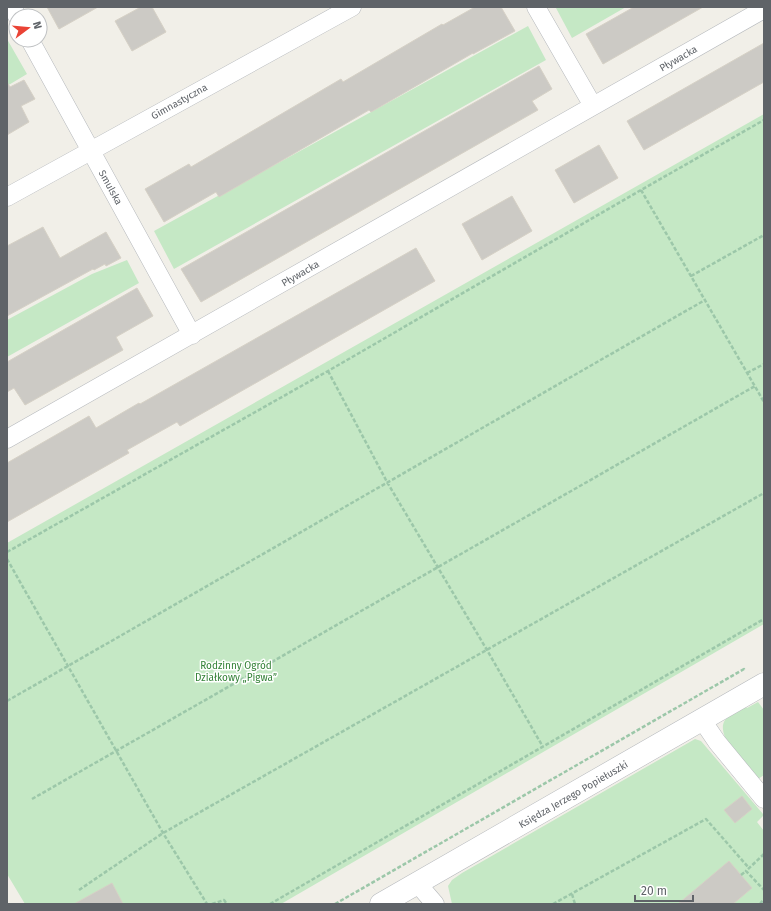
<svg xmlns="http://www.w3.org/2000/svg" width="771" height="911" font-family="'Fira Sans',sans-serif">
  <rect width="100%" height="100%" fill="#f1efe8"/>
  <path fill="#c5e8c5" d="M 557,7 L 626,7 L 572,38 L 556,8 Z
    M 528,26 L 546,60 L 174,269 L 154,231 Z
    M 7,39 L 27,74 L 7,86 Z
    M 764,114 L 764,624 L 281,904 L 25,904 L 7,874 L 7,543 Z
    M 127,260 L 139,283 L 7,357 L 7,320 L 92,274 Z
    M 758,702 L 764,710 L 764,775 L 758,779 C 748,768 714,737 725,720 C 729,715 739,711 746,707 L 747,708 Z
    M 695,739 L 701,741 L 763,814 L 763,816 L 757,822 L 764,831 L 764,904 L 452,904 L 448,886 L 452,880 L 462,873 Z"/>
  <path fill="#cccac5" stroke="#d6d1c6" d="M 47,7 L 98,7 L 59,29 Z
    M 141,7 L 152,7 L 166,32 L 132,51 L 115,21 Z
    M 475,7 L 501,7 L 515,31 L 473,54 L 473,53 L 371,112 L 369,110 L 219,197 L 216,192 L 164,222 L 145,189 L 189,164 L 191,167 L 341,79 L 343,82 L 442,24 L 443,25 Z
    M 634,7 L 703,7 L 603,64 L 586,34 Z
    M 764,43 L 764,82 L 644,150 L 627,121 Z
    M 539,66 L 552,89 L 532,101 L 538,110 L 201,302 L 181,269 Z
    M 24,80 L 35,99 L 21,106 L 29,122 L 7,135 L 7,82 L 10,87 Z
    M 599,145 L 618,178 L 574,203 L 555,170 Z
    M 512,196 L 532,231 L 482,260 L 462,224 Z
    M 43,227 L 60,258 L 106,232 L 121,258 L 106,266 L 105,264 L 94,270 L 93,269 L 7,316 L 7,246 Z
    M 416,248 L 435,281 L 180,426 L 177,422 L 127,450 L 129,453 L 7,522 L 7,463 L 89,416 L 96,428 L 139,403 L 140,404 Z
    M 137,288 L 153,316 L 116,337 L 123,350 L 25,405 L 14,388 L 7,392 L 7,362 Z
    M 742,796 L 752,809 L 735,823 L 724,810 Z
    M 729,861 L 752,888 L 733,904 L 678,904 Z
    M 112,883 L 123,904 L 74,904 Z"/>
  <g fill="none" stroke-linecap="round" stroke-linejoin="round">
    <g stroke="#b5b8bc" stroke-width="19">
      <path id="minor" d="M 12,7 L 17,16
        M 536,7 L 593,106
        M 30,40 L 192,335
        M 7,197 L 352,7
        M 7,439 L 764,9
        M 702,720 L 717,742 L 764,799
        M 417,883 L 435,904"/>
    </g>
    <g stroke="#b5b8bc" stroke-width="23">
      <path id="tertiary" d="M 381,904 L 764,684"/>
    </g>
    <path stroke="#9cc7a9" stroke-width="2.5" stroke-dasharray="4 2" stroke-linecap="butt" d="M 641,190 L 764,402
      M 691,276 L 764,235
      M 328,371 L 387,482 L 487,650 L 543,747
      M 747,373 L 764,364
      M 7,552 L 328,371 L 641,190 L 764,120
      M 7,559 L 163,833 L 207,904
      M 7,701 L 705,300
      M 32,799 L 755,386
      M 764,854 L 746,871 L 764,890
      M 741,875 L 746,871
      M 79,890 L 163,833 L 764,493
      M 572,894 L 575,904
      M 212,904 L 224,900 L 227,904
      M 270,904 L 764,619
      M 335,904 L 744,669 L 744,671
      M 553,904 L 706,819 L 749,868
      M 760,904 L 764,899"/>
    <use href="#minor" stroke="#fff" stroke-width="18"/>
    <use href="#tertiary" stroke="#fff" stroke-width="22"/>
  </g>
  <g text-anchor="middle" stroke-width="3" stroke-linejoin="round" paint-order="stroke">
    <g font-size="10" fill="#5f6368" stroke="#fff">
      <text transform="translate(678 58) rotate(-30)" y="4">Pływacka</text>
      <text transform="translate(179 101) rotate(-29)" y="4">Gimnastyczna</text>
      <text transform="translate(111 187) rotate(61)" y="4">Smulska</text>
      <text transform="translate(300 273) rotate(-30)" y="4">Pływacka</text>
      <text transform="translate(573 794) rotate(-30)" y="4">Księdza Jerzego Popiełuszki</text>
    </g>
    <g font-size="10" fill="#348238" stroke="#fff">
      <text x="236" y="669">Rodzinny Ogród<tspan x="236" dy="12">Działkowy „Pigwa”</tspan></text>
    </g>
  </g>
  <rect width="771" height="911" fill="none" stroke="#5f6368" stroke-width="16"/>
  <g transform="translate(28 28) rotate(74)"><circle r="19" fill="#ffffff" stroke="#bfc1c3"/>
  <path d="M0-3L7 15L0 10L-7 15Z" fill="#ea4335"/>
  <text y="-6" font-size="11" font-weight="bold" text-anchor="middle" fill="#5f6368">N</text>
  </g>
  <path d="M635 895v6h58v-6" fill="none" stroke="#5f6368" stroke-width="2"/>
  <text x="641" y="895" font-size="12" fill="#5f6368" stroke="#ffffff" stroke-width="3" paint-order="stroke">20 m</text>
</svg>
